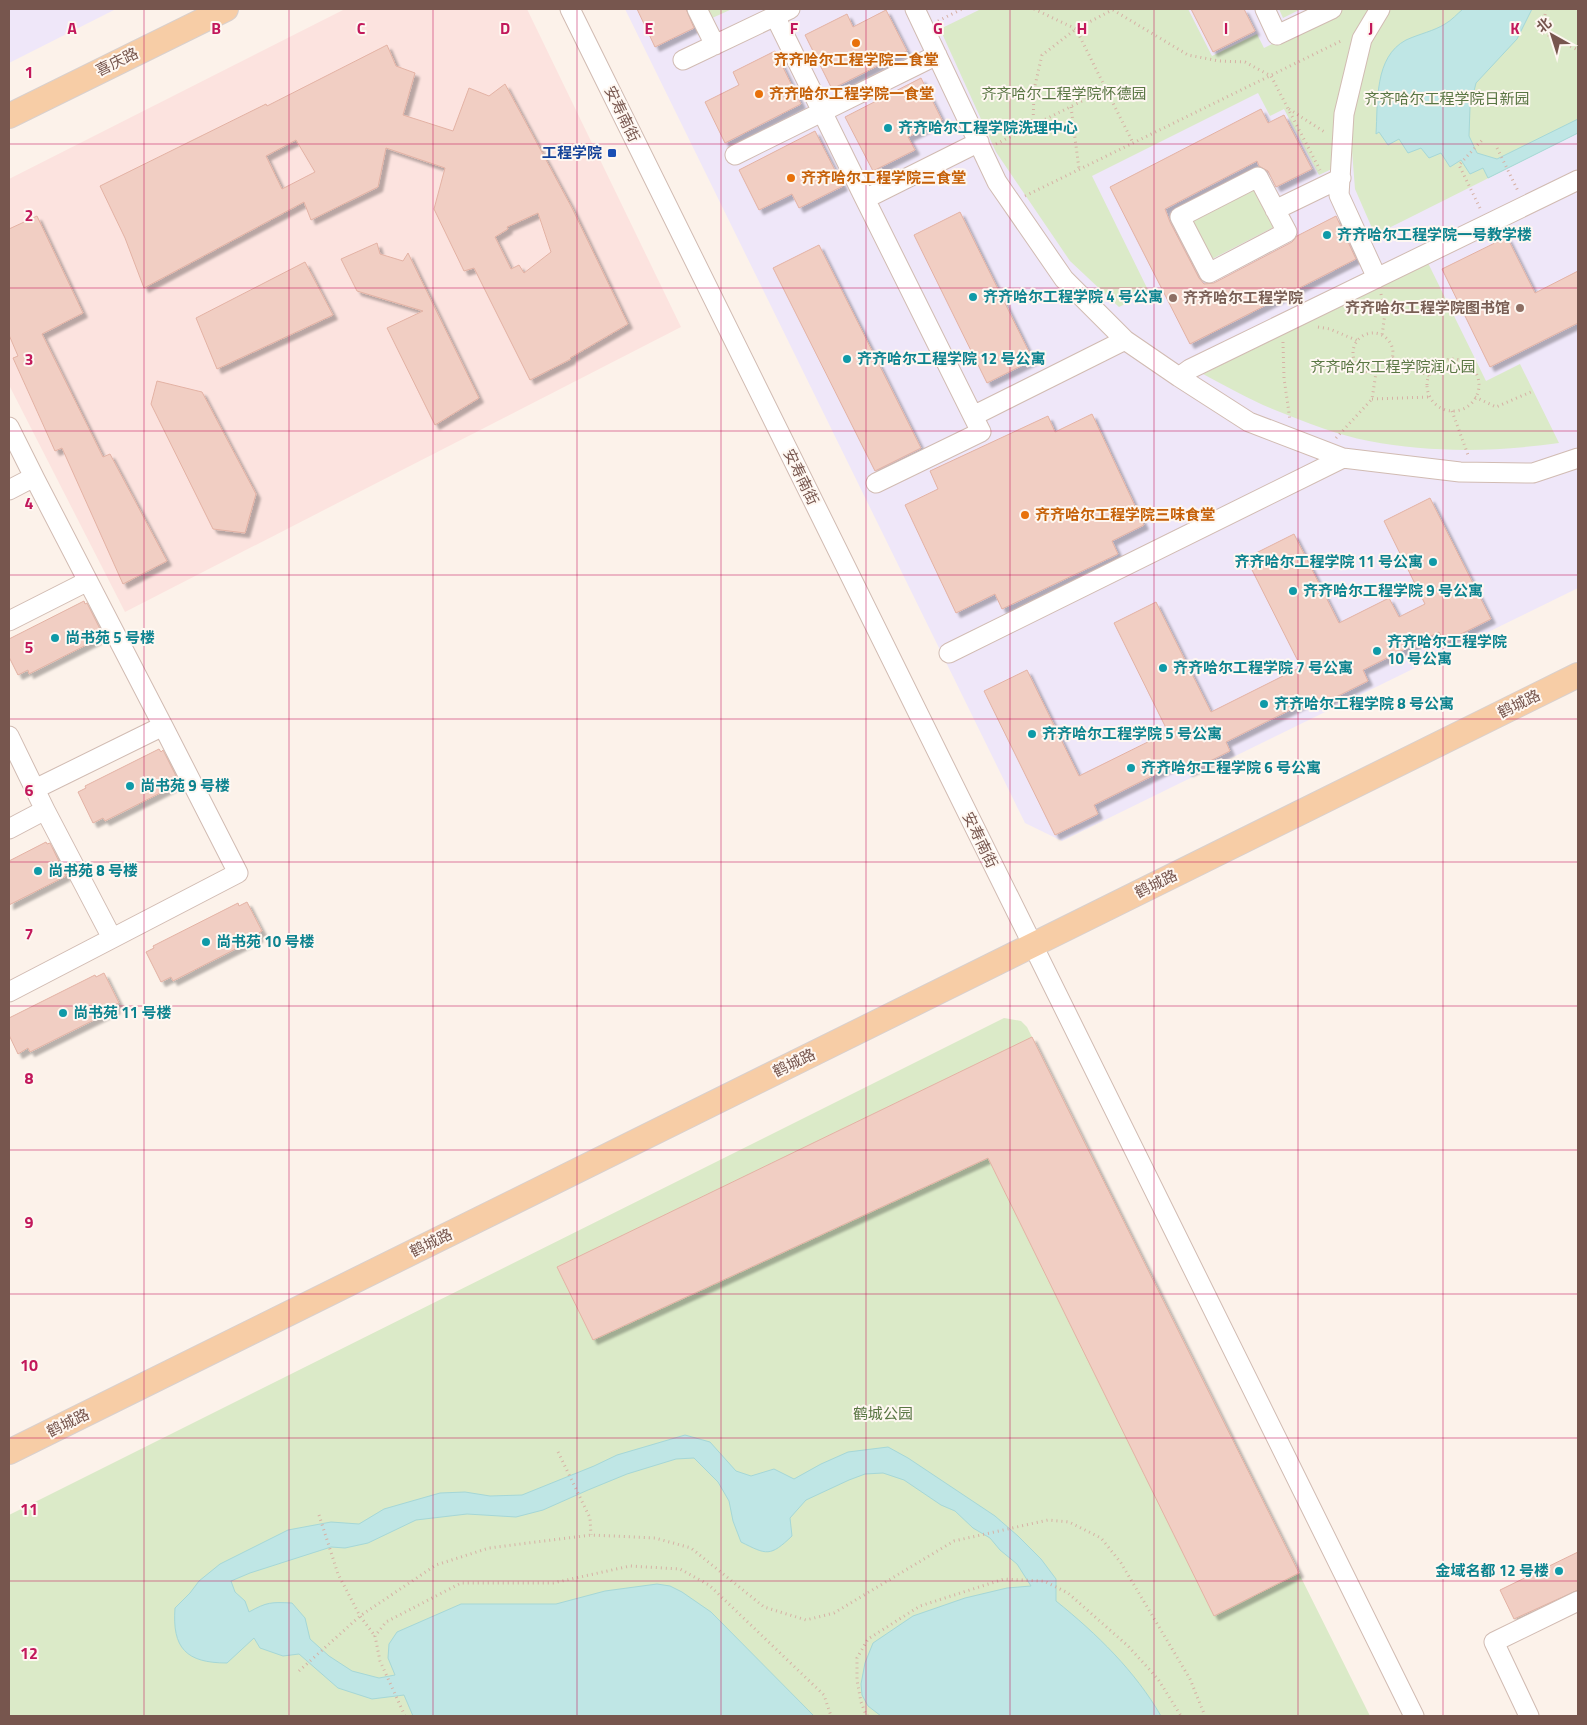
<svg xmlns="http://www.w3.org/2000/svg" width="1587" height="1725" font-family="'Titillium Web','Noto Sans SC',sans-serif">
  <defs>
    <filter id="shadow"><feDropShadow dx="4.5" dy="4.5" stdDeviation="1" flood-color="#0004"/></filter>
  </defs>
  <rect width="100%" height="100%" fill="#fcf2ea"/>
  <path fill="#fce3df" d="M 345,9 L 527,9 L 681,327 L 125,612 L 9,385 L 9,179 Z"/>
  <path fill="#efe7f9" d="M 9,9 L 116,9 L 9,63 Z
    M 625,9 L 1578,9 L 1578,588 L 1062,841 L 1025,823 Z"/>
  <path fill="#dbeac8" d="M 705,9 L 732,9 L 710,19 Z
    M 981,9 L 1188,9 L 1212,56 L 1257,34 L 1264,48 L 1342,9 L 1368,9 L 1350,45 L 1336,109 L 1334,168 L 1319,175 L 1284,109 L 1270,116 L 1258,93 L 1092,176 L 1149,292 L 1119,307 L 1070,261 L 996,152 L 940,29 Z
    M 1279,9 L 1301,9 L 1283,18 Z
    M 1390,9 L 1578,9 L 1578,133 L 1375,235 L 1355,189 L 1349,113 L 1369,39 Z
    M 1253,187 L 1274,227 L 1212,259 L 1191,219 Z
    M 1428,263 L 1486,381 L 1520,364 L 1559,443 C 1495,452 1432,453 1369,441 C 1337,435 1305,422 1275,410 C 1250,400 1226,386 1203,374 Z
    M 1004,1018 L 1021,1021 L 1027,1027 L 1370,1716 L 9,1716 L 9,1515 Z"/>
  <path fill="#bfe6e5" stroke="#a5d7d7" d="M 1463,9 L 1532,9 L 1517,39 L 1476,83 L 1470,107 L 1469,136 L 1477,153 L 1497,159 L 1578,119 L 1578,133 L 1488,178 L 1483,168 L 1470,174 L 1461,160 L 1450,167 L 1441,153 L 1429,158 L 1421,148 L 1408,153 L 1399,139 L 1388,145 L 1379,132 L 1376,134 C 1378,102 1374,57 1406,40 C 1419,34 1434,31 1445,24 C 1452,20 1457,14 1463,9 Z
    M 685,1435 L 710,1442 L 736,1471 L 751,1476 L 774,1469 L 794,1479 L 821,1464 L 848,1452 L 888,1447 L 908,1458 L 995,1516 L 1018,1536 L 1041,1559 L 1056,1579 L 1056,1601 C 1097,1634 1135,1671 1161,1716 L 881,1716 L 868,1706 L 862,1695 L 861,1684 L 865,1663 L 873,1643 L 913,1616 L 965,1598 L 1007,1588 L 1031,1586 L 1017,1564 L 1000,1550 L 990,1538 L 973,1528 L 955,1511 L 941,1505 L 904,1480 L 883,1473 L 865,1474 L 849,1480 L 806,1500 L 790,1518 L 792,1536 C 770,1557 767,1555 741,1542 L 733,1521 L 729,1501 L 718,1482 L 694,1458 L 676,1459 L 627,1474 L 588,1490 L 543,1510 L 516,1517 L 467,1514 L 416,1520 L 368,1543 L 345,1548 L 331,1547 L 250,1573 L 231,1581 L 235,1592 L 245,1601 L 249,1612 C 267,1602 271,1602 292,1603 L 305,1618 L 310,1639 L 329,1656 L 352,1671 L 379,1678 L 395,1675 L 388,1658 L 389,1644 L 397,1632 L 461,1604 L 556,1604 L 605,1591 L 657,1584 L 670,1586 L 682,1592 L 711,1612 L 814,1716 L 413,1716 L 404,1695 L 372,1699 L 338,1688 L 299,1654 L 283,1656 L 260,1648 L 254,1638 L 227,1663 C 186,1663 172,1648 175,1608 L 190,1593 L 199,1581 L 220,1564 L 288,1530 L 331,1522 L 359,1524 L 384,1509 L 440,1493 L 465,1492 L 490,1496 L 522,1495 L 594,1466 L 617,1455 Z"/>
  <path fill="#f1cec3" stroke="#e3b2a4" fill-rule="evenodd" filter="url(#shadow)" d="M 637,9 L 686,9 L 694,28 L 655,47 Z
    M 1191,9 L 1244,9 L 1255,31 L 1213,52 Z
    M 886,10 L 907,51 L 832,89 L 805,35 L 847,14 L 853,27 Z
    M 387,45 L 396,66 L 415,73 L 403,115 L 453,131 L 469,88 L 489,96 L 505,84 L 572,208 L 628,324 L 570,358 L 571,359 L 530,380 L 474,268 L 464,271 L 434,209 L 445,168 L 386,148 L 378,187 L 311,220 L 304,202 L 144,288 L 125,238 L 100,186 L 266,104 L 267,106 ZM 296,140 L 315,172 L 282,189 L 266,156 ZM 538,213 L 551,252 L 524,273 L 519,265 L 511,269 L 495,237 L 508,229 L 507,227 Z
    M 775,51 L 801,104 L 725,143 L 705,102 L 739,85 L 733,72 Z
    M 921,78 L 942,120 L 908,137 L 915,150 L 873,171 L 845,117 Z
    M 1261,109 L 1268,123 L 1284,115 L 1312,169 L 1276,187 L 1268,171 L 1259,166 L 1257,161 L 1165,209 L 1170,222 L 1199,278 L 1204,284 L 1214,283 L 1292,242 L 1297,236 L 1336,216 L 1356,259 L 1190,344 L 1110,187 Z
    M 815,131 L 843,186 L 799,208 L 792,194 L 759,210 L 739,170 Z
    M 960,212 L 1033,360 L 987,383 L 914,235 Z
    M 37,216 L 83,313 L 42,334 L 103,457 L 110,454 L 167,561 L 123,584 L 62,448 L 55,451 L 13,358 L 18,356 L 9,335 L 9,229 Z
    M 1507,237 L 1535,293 L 1578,271 L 1578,323 L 1490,367 L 1442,269 Z
    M 377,243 L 380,254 L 403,261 L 408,253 L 479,398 L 435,425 L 387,328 L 423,311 L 357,291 L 341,259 Z
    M 819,245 L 921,448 L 875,471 L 773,268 Z
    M 305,262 L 333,315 L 217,369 L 196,318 Z
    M 157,381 L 202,392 L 256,494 L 245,533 L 213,529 L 151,404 Z
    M 1092,414 L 1144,525 L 1112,541 L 1118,554 L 1002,609 L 995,594 L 956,613 L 905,505 L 938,489 L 930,471 L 1048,416 L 1055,432 Z
    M 1430,498 L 1491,619 L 1445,642 L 1439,632 L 1363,670 L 1368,681 L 1320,705 L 1316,697 L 1226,742 L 1230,751 L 1188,772 L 1182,761 L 1094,805 L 1098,814 L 1055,835 L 984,691 L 1027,670 L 1079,776 L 1168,732 L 1114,623 L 1156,602 L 1211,712 L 1301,667 L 1246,558 L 1294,534 L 1339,623 L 1389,598 L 1399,617 L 1425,604 L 1384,521 Z
    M 84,601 L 85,604 L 87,603 L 102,633 L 99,634 L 100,638 L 29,674 L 28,670 L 18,675 L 9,657 L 9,639 Z
    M 159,749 L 161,752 L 163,750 L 178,780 L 174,782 L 176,785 L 105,821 L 103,818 L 93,823 L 78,792 L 86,788 L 85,786 Z
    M 46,842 L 47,844 L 50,843 L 66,876 L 9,905 L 9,861 Z
    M 247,902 L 262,931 L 257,934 L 259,937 L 173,981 L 171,977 L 161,982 L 146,952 L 154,948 L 153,946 L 238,903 L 239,906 Z
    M 104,973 L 119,1003 L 114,1005 L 116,1009 L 30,1052 L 28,1048 L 18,1054 L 9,1035 L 9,1018 L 95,975 L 96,977 Z
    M 1032,1037 L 1299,1573 L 1214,1616 L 988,1158 L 593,1340 L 557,1267 Z
    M 1578,1552 L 1578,1590 L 1514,1619 L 1500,1590 Z"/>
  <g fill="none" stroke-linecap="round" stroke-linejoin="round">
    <g stroke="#d1bbb2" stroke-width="21">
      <path id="minor" d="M 570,9 L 1414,1716
        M 697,9 L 715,45
        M 915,9 L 997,182 L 1064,279 L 1125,340 L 1179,377 L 1249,422 L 1343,458 L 1460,472 L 1533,473 L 1578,458
        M 1265,9 L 1277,35 L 1332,9
        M 775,16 L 865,199 L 979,142
        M 683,60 L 790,9
        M 735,155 L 937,55
        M 1258,177 L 1287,232 L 1209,273 L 1180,217 Z
        M 865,199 L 973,416 L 1125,340
        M 1275,210 L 1341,178
        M 1377,278 L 1339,195 L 1344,114 L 1362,39 L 1380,9
        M 1179,377 L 1190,369 L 1578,180
        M 9,427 L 34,477
        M 876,483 L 981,432 L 973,416
        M 9,490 L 34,477 L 163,726
        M 9,621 L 88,581
        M 949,653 L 1343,458
        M 9,736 L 45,810 L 9,829
        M 45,810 L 112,938
        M 9,992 L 238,873 L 163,726 L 35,789
        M 1529,1716 L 1494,1642 L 1578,1601"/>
    </g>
    <g stroke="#d9d0cd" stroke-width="26">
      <path id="major" d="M 9,116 L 226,9
        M 9,1452 L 1578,675"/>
    </g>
    <path stroke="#d6b1a5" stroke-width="3" stroke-dasharray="1 4" stroke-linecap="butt" d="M 1034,9 L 1076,29 L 1133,143
      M 1546,9 L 1542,32 L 1578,50
      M 1113,10 L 1188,55 L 1219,61 L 1245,62 L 1271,76 L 1320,170
      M 938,21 L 962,9
      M 1071,107 L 1079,169
      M 1289,109 L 1326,133
      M 1033,125 L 1034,90 L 1042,55 L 1076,29 L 1114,9
      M 996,144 L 1106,89
      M 1497,148 L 1518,191
      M 1025,196 L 1343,40
      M 1480,208 L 1459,165 L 1484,138
      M 1381,294 L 1385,313 L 1382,336
      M 1318,327 L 1330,329 L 1358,341
      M1353 353a20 20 0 1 1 40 0a20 20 0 1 1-40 0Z
      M 1283,342 L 1284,378 L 1290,420
      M 1392,358 L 1429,376
      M1427 385a26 26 0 1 1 52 0a26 26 0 1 1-52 0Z
      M 1475,397 L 1496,407 L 1533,391
      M 1372,399 L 1430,397
      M 1452,411 L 1468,455
      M 1336,438 L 1372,399 L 1376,373
      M 558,1452 L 590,1518 L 591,1535
      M 319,1515 L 338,1574 L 360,1616 L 375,1636
      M 299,1671 L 360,1616 L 436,1565 L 489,1548 L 591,1535 L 655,1538 L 691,1548 L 764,1607 L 806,1620 L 834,1613 L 954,1541 L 1048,1520 L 1069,1522 L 1101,1538 L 1121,1563 L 1190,1679 L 1205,1716
      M 405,1716 L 380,1661 L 375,1636 L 386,1622 L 461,1583 L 553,1583 L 630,1566 L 680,1569 L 709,1585 L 824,1695 L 831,1716
      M 868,1716 L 866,1715 L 861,1702 L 857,1680 L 857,1658 L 868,1639 L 920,1606 L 1004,1579 L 1044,1581 L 1068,1593 L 1128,1646 L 1158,1679 L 1181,1716"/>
    <use href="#minor" stroke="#fff" stroke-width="19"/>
    <use href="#major" stroke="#f7cda6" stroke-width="24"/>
  </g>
  <path fill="none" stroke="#c2185b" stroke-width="1" stroke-opacity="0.55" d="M 144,9 L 144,1716M 289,9 L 289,1716M 433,9 L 433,1716M 577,9 L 577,1716M 721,9 L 721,1716M 866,9 L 866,1716M 1010,9 L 1010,1716M 1154,9 L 1154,1716M 1298,9 L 1298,1716M 1443,9 L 1443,1716M 9,144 L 1578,144M 9,288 L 1578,288M 9,431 L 1578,431M 9,575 L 1578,575M 9,719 L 1578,719M 9,862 L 1578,862M 9,1006 L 1578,1006M 9,1150 L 1578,1150M 9,1294 L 1578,1294M 9,1438 L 1578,1438M 9,1581 L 1578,1581"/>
  <g fill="#e8710a" stroke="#fef7f1" stroke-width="2">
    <circle cx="856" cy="43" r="5"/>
    <circle cx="759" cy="94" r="5"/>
    <circle cx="791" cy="178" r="5"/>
    <circle cx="1025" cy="515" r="5"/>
  </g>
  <g fill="#0f9aa8" stroke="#fef7f1" stroke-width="2">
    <circle cx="888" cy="128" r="5"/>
    <circle cx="1327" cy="235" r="5"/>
    <circle cx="973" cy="297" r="5"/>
    <circle cx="847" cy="359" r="5"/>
    <circle cx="1433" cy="562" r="5"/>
    <circle cx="1293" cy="591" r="5"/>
    <circle cx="55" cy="638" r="5"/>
    <circle cx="1377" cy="651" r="5"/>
    <circle cx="1163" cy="668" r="5"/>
    <circle cx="1264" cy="704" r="5"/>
    <circle cx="1032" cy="734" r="5"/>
    <circle cx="1131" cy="768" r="5"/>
    <circle cx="130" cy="786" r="5"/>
    <circle cx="38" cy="871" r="5"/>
    <circle cx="206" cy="942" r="5"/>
    <circle cx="63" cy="1013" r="5"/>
    <circle cx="1559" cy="1571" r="5"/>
  </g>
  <rect fill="#1a4fb4" stroke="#fef7f1" stroke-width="2" x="607" y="148" width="10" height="10" rx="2.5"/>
  <g fill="#8d6e63" stroke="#fef7f1" stroke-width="2">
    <circle cx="1173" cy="298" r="5"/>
    <circle cx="1520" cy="308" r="5"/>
  </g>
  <g text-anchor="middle" stroke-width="4" stroke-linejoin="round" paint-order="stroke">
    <g font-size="15" font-weight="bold" fill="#c56008" stroke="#fef7f1" text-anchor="start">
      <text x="856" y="65" text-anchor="middle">齐齐哈尔工程学院二食堂</text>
      <text x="769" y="99">齐齐哈尔工程学院一食堂</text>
      <text x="801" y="183">齐齐哈尔工程学院三食堂</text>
      <text x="1035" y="520">齐齐哈尔工程学院三味食堂</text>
    </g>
    <g font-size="15" fill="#77564e" stroke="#fef7f1">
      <text transform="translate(117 62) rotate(-26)" y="5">喜庆路</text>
      <text transform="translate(622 114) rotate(64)" y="5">安寿南街</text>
      <text transform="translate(801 477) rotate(64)" y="5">安寿南街</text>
      <text transform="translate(1519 704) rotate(-26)" y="5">鹤城路</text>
      <text transform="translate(980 840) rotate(64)" y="5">安寿南街</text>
      <text transform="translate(1156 884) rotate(-26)" y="5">鹤城路</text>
      <text transform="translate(794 1063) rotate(-26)" y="5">鹤城路</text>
      <text transform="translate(431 1243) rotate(-26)" y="5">鹤城路</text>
      <text transform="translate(68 1423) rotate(-26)" y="5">鹤城路</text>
    </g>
    <g font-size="15" fill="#597643" stroke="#fef7f1">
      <text x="1064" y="99">齐齐哈尔工程学院怀德园</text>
      <text x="1447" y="104">齐齐哈尔工程学院日新园</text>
      <text x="1393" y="372">齐齐哈尔工程学院润心园</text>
      <text x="883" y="1419">鹤城公园</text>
    </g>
    <g font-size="15" font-weight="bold" fill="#0d838f" stroke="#fef7f1" text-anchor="start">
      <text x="898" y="133">齐齐哈尔工程学院洗理中心</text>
      <text x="1337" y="240">齐齐哈尔工程学院一号教学楼</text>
      <text x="983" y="302">齐齐哈尔工程学院 4 号公寓</text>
      <text x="857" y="364">齐齐哈尔工程学院 12 号公寓</text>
      <text x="1423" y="567" text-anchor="end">齐齐哈尔工程学院 11 号公寓</text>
      <text x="1303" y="596">齐齐哈尔工程学院 9 号公寓</text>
      <text x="65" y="643">尚书苑 5 号楼</text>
      <text x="1387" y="647">齐齐哈尔工程学院<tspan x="1387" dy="17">10 号公寓</tspan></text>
      <text x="1173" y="673">齐齐哈尔工程学院 7 号公寓</text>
      <text x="1274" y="709">齐齐哈尔工程学院 8 号公寓</text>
      <text x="1042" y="739">齐齐哈尔工程学院 5 号公寓</text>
      <text x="1141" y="773">齐齐哈尔工程学院 6 号公寓</text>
      <text x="140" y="791">尚书苑 9 号楼</text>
      <text x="48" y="876">尚书苑 8 号楼</text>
      <text x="216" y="947">尚书苑 10 号楼</text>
      <text x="73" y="1018">尚书苑 11 号楼</text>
      <text x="1549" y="1576" text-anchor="end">金域名都 12 号楼</text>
    </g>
    <g font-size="15" font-weight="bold" fill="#164399" stroke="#fef7f1" text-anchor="end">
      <text x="602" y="158">工程学院</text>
    </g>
    <g font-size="15" font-weight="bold" fill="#785e54" stroke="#fef7f1" text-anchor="start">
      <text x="1183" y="303">齐齐哈尔工程学院</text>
      <text x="1510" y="313" text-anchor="end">齐齐哈尔工程学院图书馆</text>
    </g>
  </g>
  <g font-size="16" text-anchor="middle" font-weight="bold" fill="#c2185b" stroke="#fef7f1" stroke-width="4" stroke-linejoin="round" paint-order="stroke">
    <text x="72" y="34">A</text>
    <text x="216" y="34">B</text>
    <text x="361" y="34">C</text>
    <text x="505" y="34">D</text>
    <text x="649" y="34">E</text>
    <text x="794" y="34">F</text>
    <text x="938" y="34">G</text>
    <text x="1082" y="34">H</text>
    <text x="1226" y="34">I</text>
    <text x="1371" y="34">J</text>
    <text x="1515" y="34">K</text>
    <text x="29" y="78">1</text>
    <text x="29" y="221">2</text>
    <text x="29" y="365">3</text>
    <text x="29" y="509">4</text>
    <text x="29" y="653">5</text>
    <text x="29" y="796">6</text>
    <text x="29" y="940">7</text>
    <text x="29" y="1084">8</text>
    <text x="29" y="1228">9</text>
    <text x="29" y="1371">10</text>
    <text x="29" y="1515">11</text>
    <text x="29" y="1659">12</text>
  </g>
  <rect width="1587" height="1725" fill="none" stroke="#77564e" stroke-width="20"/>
  <g transform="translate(1552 35) rotate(321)" stroke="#fef7f1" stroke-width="4" paint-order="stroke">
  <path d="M0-4L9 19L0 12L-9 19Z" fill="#77564e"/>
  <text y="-8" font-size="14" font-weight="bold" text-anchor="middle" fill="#77564e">北</text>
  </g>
</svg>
